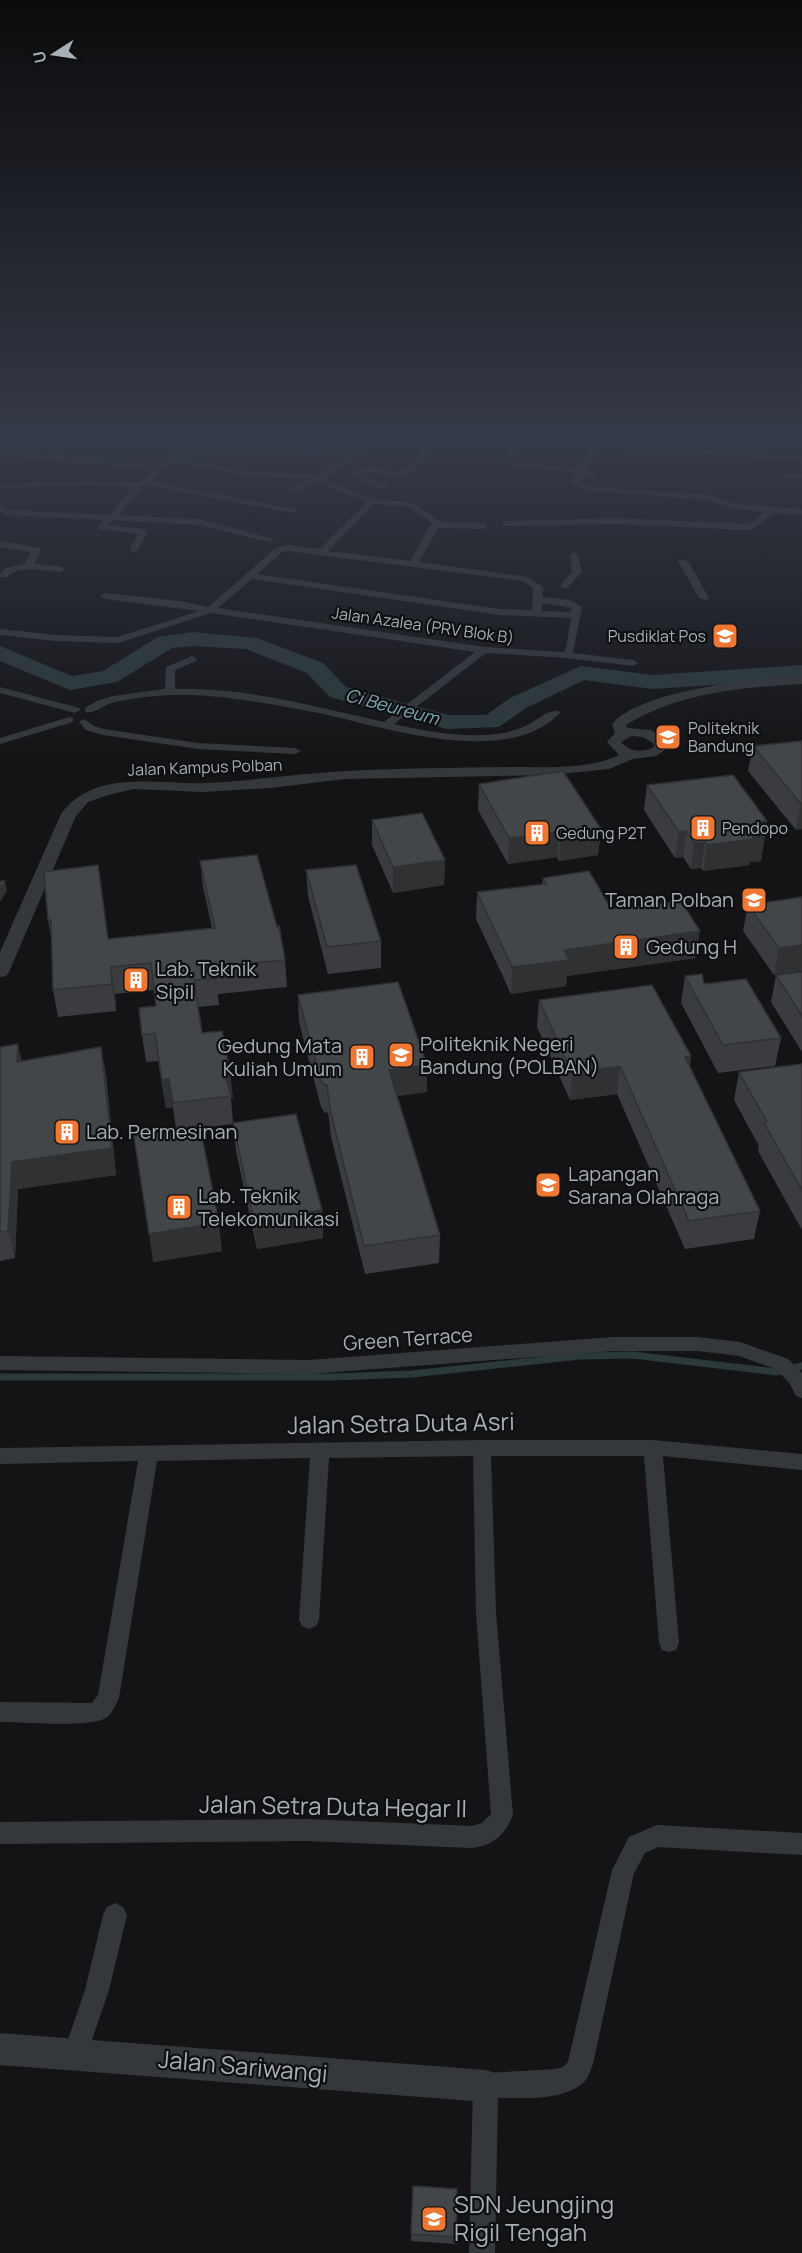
<svg xmlns="http://www.w3.org/2000/svg" width="802" height="2253" font-family="Manrope,sans-serif">
  <rect width="100%" height="100%" fill="#141416"/>
  <g fill="none" stroke-linecap="round" stroke-linejoin="round">
    <path stroke="#2c393b" stroke-width="7" d="M 0,1377 L 332,1377 L 412,1374 L 580,1356 L 633,1355 L 776,1372 L 802,1366"/>
    <path fill="#2c393b" fill-rule="evenodd" d="M 193,632 L 257,638 L 323,663 L 346,687 L 448,715 L 486,715 L 510,698 L 581,666 L 653,675 L 802,665 L 802,679 L 653,689 L 584,680 L 526,708 L 499,727 L 447,729 L 330,697 L 307,673 L 246,649 L 193,646 L 172,648 L 117,682 L 70,690 L 0,661 L 0,646 L 72,676 L 103,671 L 158,637 Z"/>
    <path fill="#35383b" fill-rule="evenodd" d="M 65,442 L 73,442 L 60,457 L 145,464 L 149,466 L 145,468 L 0,456 L 0,452 L 52,456 Z
      M 140,442 L 182,447 L 344,451 L 359,449 L 363,442 L 371,442 L 365,453 L 344,455 L 184,451 L 176,458 L 210,463 L 244,472 L 319,474 L 344,458 L 350,458 L 350,462 L 323,480 L 374,499 L 413,503 L 441,522 L 483,523 L 487,526 L 483,529 L 438,528 L 419,562 L 528,577 L 543,587 L 542,597 L 570,600 L 582,607 L 573,653 L 633,660 L 638,663 L 633,666 L 567,658 L 486,653 L 394,724 C 429,732 467,739 503,733 C 510,732 518,729 525,726 C 536,722 547,709 559,711 L 560,713 C 506,769 384,727 319,713 C 277,705 235,697 192,695 C 167,694 139,697 115,702 C 105,704 95,714 85,712 L 85,708 L 97,701 L 113,696 L 165,689 L 166,667 L 192,656 L 197,659 L 196,661 L 175,670 L 175,689 C 246,687 315,707 384,722 L 475,652 L 211,613 L 118,643 L 56,641 L 0,635 L 0,629 L 56,635 L 117,637 L 199,611 L 105,599 L 100,596 L 105,593 L 180,601 L 208,607 L 276,548 L 288,545 L 320,549 L 367,502 L 315,481 L 297,491 L 290,489 L 308,478 L 244,476 L 210,467 L 171,463 L 151,481 L 297,510 L 293,513 L 145,485 L 140,486 L 139,492 L 118,515 L 199,519 L 274,539 L 270,542 L 199,525 L 113,520 L 108,525 L 143,529 L 147,532 L 138,550 L 134,553 L 130,550 L 138,534 L 99,529 L 98,527 L 104,520 L 6,515 L 0,511 L 0,504 L 8,510 L 109,515 L 132,487 L 87,485 L 0,488 L 0,484 L 87,481 L 135,483 L 142,480 L 176,451 L 140,446 L 125,450 L 121,448 ZM 374,504 L 408,507 L 432,523 L 410,561 L 328,551 ZM 288,551 L 523,581 L 533,588 L 532,610 L 500,609 L 257,574 L 282,552 ZM 252,579 L 500,615 L 571,618 L 566,648 L 564,652 L 484,647 L 218,608 ZM 542,603 L 572,608 L 571,612 L 542,611 Z
      M 445,442 L 459,442 L 432,449 C 424,460 412,478 396,477 C 380,476 376,469 359,474 L 387,485 L 387,489 L 381,489 L 347,474 L 370,466 L 396,472 L 415,462 L 426,445 Z
      M 467,442 L 493,442 L 486,446 Z
      M 516,442 L 524,442 L 514,457 L 508,457 L 507,455 Z
      M 563,442 L 802,457 L 802,461 L 597,448 L 585,469 L 598,477 L 594,479 L 586,476 L 578,483 L 593,487 L 709,495 L 736,504 L 802,509 L 802,515 L 774,513 L 751,530 L 617,524 L 503,526 L 503,522 L 506,521 L 617,518 L 749,524 L 765,512 L 735,509 L 708,500 L 593,491 L 571,486 L 571,479 L 579,473 L 507,465 L 503,463 L 507,461 L 577,468 L 590,448 L 566,446 L 563,446 Z
      M 786,474 L 802,475 L 802,479 L 786,478 Z
      M 0,541 L 40,548 L 41,550 L 34,564 L 60,566 L 65,569 L 60,572 C 43,571 20,564 7,577 L 1,577 L 0,574 L 6,568 L 24,564 L 31,552 L 0,547 Z
      M 574,552 L 578,555 L 582,572 L 567,588 L 561,588 L 561,584 L 572,572 L 570,555 Z
      M 680,559 L 688,561 L 709,598 L 707,600 L 699,598 L 678,561 Z
      M 0,687 L 79,708 L 80,710 L 75,713 L 0,693 Z
      M 69,717 L 73,718 L 73,722 L 0,744 L 0,738 Z
      M 84,719 L 94,726 L 104,729 L 198,743 L 295,748 L 301,751 L 295,754 L 198,749 L 103,735 L 86,730 L 79,722 Z
      M 613,1337 L 698,1337 L 740,1342 L 788,1359 L 802,1373 L 802,1398 L 796,1396 L 790,1384 L 776,1369 L 739,1356 L 698,1351 L 613,1351 L 309,1374 L 0,1370 L 0,1356 L 309,1360 Z
      M 482,1440 L 653,1440 L 802,1454 L 802,1470 L 663,1456 L 679,1643 L 676,1650 L 669,1652 L 662,1650 L 659,1643 L 644,1456 L 491,1456 L 496,1613 L 513,1815 C 505,1835 494,1845 472,1848 L 307,1841 L 0,1844 L 0,1822 L 307,1819 L 472,1826 L 482,1823 L 491,1814 L 476,1613 L 473,1456 L 329,1458 L 319,1620 L 316,1626 L 309,1629 L 302,1626 L 299,1620 L 310,1458 L 157,1461 L 119,1698 C 116,1704 112,1714 106,1718 C 90,1728 22,1722 0,1722 L 0,1702 L 92,1703 L 98,1695 L 138,1461 L 0,1464 L 0,1448 Z
      M 657,1825 L 802,1833 L 802,1855 L 658,1847 L 645,1853 L 634,1873 L 593,2064 C 590,2071 588,2079 582,2084 C 560,2101 524,2098 498,2098 L 495,2253 L 469,2253 L 473,2086 L 477,2077 L 486,2073 L 556,2069 L 563,2067 L 568,2062 L 612,1870 L 629,1837 Z
      M 115,1903 L 123,1907 L 127,1915 L 109,1990 L 84,2063 L 75,2066 L 66,2063 L 63,2054 L 85,1990 L 103,1915 L 107,1907 Z"/>
    <path fill="#35383b" fill-rule="evenodd" d="M 802,676 L 802,684 C 743,687 677,693 626,725 L 627,728 L 651,730 L 665,738 L 668,748 L 656,756 L 633,759 L 609,769 L 551,775 L 345,779 L 270,788 L 203,792 L 134,789 L 108,795 L 88,802 L 76,816 L 9,972 L 6,976 L 0,977 L 0,952 L 61,814 C 95,768 158,785 206,783 C 253,781 300,773 347,771 C 401,768 456,768 511,767 C 545,767 588,770 619,755 L 607,742 L 615,733 L 612,724 C 640,690 758,678 802,676 ZM 632,736 L 643,737 L 653,743 L 654,747 C 643,753 629,752 621,742 Z
      M 0,2033 L 486,2070 L 498,2074 L 502,2086 L 498,2098 L 486,2102 L 0,2065 Z"/>
  </g>
  <path fill="#3a3c3f" d="M 802,741 L 802,829 L 796,830 L 748,771 L 753,746 Z
    M 479,784 L 601,829 L 598,855 L 559,861 L 557,857 L 508,864 L 478,810 Z
    M 647,785 L 767,821 L 761,861 L 750,862 L 750,865 L 703,871 L 701,868 L 691,869 L 683,857 L 675,858 L 644,810 Z
    M 372,820 L 445,860 L 444,885 L 393,893 L 372,845 Z
    M 200,861 L 285,960 L 287,987 L 218,994 L 219,1005 L 198,1007 L 202,1033 L 233,1098 L 231,1098 L 233,1123 L 322,1210 L 323,1238 L 257,1249 L 236,1151 L 233,1124 L 201,1128 L 222,1251 L 153,1262 L 176,1129 L 173,1107 L 166,1108 L 158,1061 L 146,1062 L 142,1035 L 156,1006 L 154,990 L 115,994 L 116,1011 L 58,1017 L 53,990 L 51,936 L 48,920 L 98,865 L 108,939 L 212,928 L 203,887 Z
    M 306,870 L 381,941 L 381,968 L 328,974 L 308,896 Z
    M 543,878 L 611,909 L 696,958 L 567,976 L 566,986 L 511,994 L 476,919 L 477,892 L 542,884 Z
    M 802,897 L 802,971 L 774,975 L 743,931 L 748,905 Z
    M 802,972 L 802,1052 L 771,1002 L 776,975 Z
    M 685,976 L 704,984 L 781,1038 L 775,1066 L 718,1073 L 681,1003 Z
    M 298,995 L 427,1065 L 427,1092 L 397,1096 L 440,1235 L 439,1263 L 365,1274 L 331,1137 L 328,1112 L 325,1113 L 321,1107 L 299,1022 Z
    M 539,1000 L 691,1056 L 690,1066 L 760,1211 L 754,1239 L 685,1249 L 617,1094 L 570,1100 L 537,1027 Z
    M 0,1047 L 21,1061 L 106,1074 L 116,1175 L 18,1189 L 15,1258 L 0,1261 Z
    M 802,1064 L 802,1230 L 758,1151 L 759,1146 L 734,1100 L 739,1072 Z
    M 413,2186 L 456,2237 L 455,2244 L 411,2241 Z"/>
  <path fill="#2f3133" d="M 801,804 L 802,804 L 802,829 L 796,830 Z
    M 767,821 L 761,861 L 750,862 L 750,865 L 703,871 L 707,845 L 756,822 Z
    M 601,829 L 598,855 L 559,861 L 561,835 Z
    M 686,831 L 683,857 L 675,858 L 679,832 Z
    M 559,832 L 557,857 L 508,864 L 509,838 Z
    M 705,842 L 701,868 L 691,869 L 694,843 Z
    M 445,860 L 444,885 L 393,893 L 393,867 Z
    M 5,881 L 7,891 L 0,902 L 0,889 Z
    M 48,920 L 51,920 L 53,946 Z
    M 700,931 L 696,958 L 567,976 L 566,986 L 511,994 L 512,967 L 564,950 Z
    M 802,931 L 802,971 L 774,975 L 779,948 Z
    M 111,967 L 115,994 L 116,1011 L 112,984 Z
    M 18,1044 L 24,1071 L 17,1062 Z
    M 101,1047 L 106,1074 L 116,1175 L 18,1189 L 15,1258 L 8,1231 L 12,1162 Z
    M 691,1056 L 687,1084 L 685,1057 Z
    M 427,1065 L 427,1092 L 389,1097 L 389,1070 Z
    M 620,1066 L 617,1094 L 570,1100 L 572,1073 Z
    M 230,1071 L 233,1098 L 231,1098 L 224,1072 Z
    M 169,1079 L 173,1107 L 166,1108 L 162,1080 Z
    M 322,1210 L 323,1238 L 257,1249 L 254,1221 Z
    M 219,1223 L 222,1251 L 153,1262 L 149,1234 Z"/>
  <path fill="#434649" stroke="#2f3133" stroke-width="1.5" d="M 802,741 L 802,804 L 801,804 L 753,746 Z
    M 563,771 L 601,829 L 561,835 L 559,832 L 509,838 L 479,784 Z
    M 733,775 L 767,821 L 756,822 L 766,835 L 753,837 L 754,839 L 707,845 L 705,842 L 694,843 L 686,831 L 679,832 L 647,785 Z
    M 422,813 L 445,860 L 393,867 L 372,820 Z
    M 257,855 L 277,927 L 279,926 L 285,960 L 215,967 L 217,978 L 194,980 L 202,1033 L 222,1031 L 230,1071 L 224,1072 L 231,1096 L 173,1103 L 169,1079 L 162,1080 L 155,1033 L 142,1035 L 139,1008 L 156,1006 L 151,963 L 111,967 L 112,984 L 53,990 L 51,920 L 48,920 L 44,872 L 98,865 L 108,939 L 215,928 L 200,861 Z
    M 356,865 L 381,941 L 327,947 L 306,870 Z
    M 589,871 L 611,909 L 681,901 L 700,931 L 564,950 L 569,960 L 512,967 L 477,892 L 546,884 L 543,878 Z
    M 0,881 L 5,881 L 0,889 Z
    M 802,897 L 802,945 L 779,948 L 748,905 Z
    M 802,972 L 802,1016 L 776,975 Z
    M 702,974 L 704,984 L 746,979 L 781,1038 L 723,1045 L 685,976 Z
    M 398,982 L 427,1065 L 389,1070 L 440,1235 L 364,1246 L 330,1109 L 327,1085 L 324,1085 L 320,1079 L 298,995 Z
    M 652,985 L 691,1056 L 685,1057 L 760,1211 L 689,1221 L 620,1066 L 572,1073 L 539,1000 Z
    M 18,1044 L 17,1062 L 101,1047 L 112,1148 L 12,1162 L 8,1231 L 0,1232 L 0,1047 Z
    M 802,1064 L 802,1190 L 764,1123 L 767,1122 L 739,1072 Z
    M 296,1114 L 322,1210 L 254,1221 L 233,1123 Z
    M 200,1126 L 219,1223 L 149,1234 L 134,1136 Z
    M 413,2186 L 457,2189 L 456,2237 L 411,2234 Z"/>
  <linearGradient id="sky" x2="0" y2="1"><stop stop-color="#0b0b0c"/><stop offset="0.58" stop-color="#343a47"/><stop offset="1" stop-color="#343a47" stop-opacity="0"/></linearGradient>
  <rect width="802" height="757" fill="url(#sky)"/>
  <defs>
    <g id="university-square" transform="scale(1.35)"><rect x="-9" y="-9" width="18" height="18" rx="4" fill="#e73" stroke="#0f0f11"/><path d="M0-5L7-2L0 1L-7-2ZM-4 1L0 2.5L4 1V4Q0 6-4 4Z" fill="#fff"/></g>
    <g id="building-square" transform="scale(1.35)"><rect x="-9" y="-9" width="18" height="18" rx="4" fill="#e73" stroke="#0f0f11"/><path d="M-4-6H4V6H1V3H-1V6H-4ZM-2.5-4.3h1.7v1.8h-1.7ZM.8-4.3h1.7v1.8H.8ZM-2.5-1h1.7V.8h-1.7ZM.8-1h1.7V.8H.8Z" fill="#fff"/></g>
    <g id="school-square" transform="scale(1.35)"><rect x="-9" y="-9" width="18" height="18" rx="4" fill="#e73" stroke="#0f0f11"/><path d="M0-5L7-2L0 1L-7-2ZM-4 1L0 2.5L4 1V4Q0 6-4 4Z" fill="#fff"/></g>
  </defs>
  <g fill-rule="evenodd">
    <use href="#university-square" x="725" y="636"/>
    <use href="#university-square" x="668" y="737"/>
    <use href="#building-square" x="703" y="828"/>
    <use href="#building-square" x="537" y="833"/>
    <use href="#university-square" x="754" y="900"/>
    <use href="#building-square" x="626" y="947"/>
    <use href="#building-square" x="136" y="980"/>
    <use href="#university-square" x="401" y="1055"/>
    <use href="#building-square" x="362" y="1057"/>
    <use href="#building-square" x="67" y="1132"/>
    <use href="#university-square" x="548" y="1185"/>
    <use href="#building-square" x="179" y="1207"/>
    <use href="#school-square" x="434" y="2219"/>
  </g>
  <g text-anchor="middle" stroke-width="4.5" stroke-linejoin="round" paint-order="stroke">
    <g font-size="16" fill="#a6afb6" stroke="#0f0f11">
      <text transform="translate(423 625) rotate(8)" y="6">Jalan Azalea (PRV Blok B)</text>
      <text transform="translate(205 767) rotate(-2)" y="6">Jalan Kampus Polban</text>
    </g>
    <g font-size="16" fill="#a6afb6" stroke="#0f0f11" text-anchor="start">
      <text x="706" y="642" text-anchor="end">Pusdiklat Pos</text>
      <text x="688" y="734">Politeknik<tspan x="688" dy="18">Bandung</tspan></text>
      <text x="722" y="834">Pendopo</text>
      <text x="556" y="839">Gedung P2T</text>
    </g>
    <g font-size="18" font-style="italic" fill="#7da8b0" stroke="#0f0f11">
      <text transform="translate(392 707) rotate(15)" y="6">Ci Beureum</text>
    </g>
    <g font-size="20" fill="#a6afb6" stroke="#0f0f11" text-anchor="start">
      <text x="734" y="907" text-anchor="end">Taman Polban</text>
      <text x="646" y="954">Gedung H</text>
      <text x="156" y="976">Lab. Teknik<tspan x="156" dy="23">Sipil</tspan></text>
      <text x="420" y="1051">Politeknik Negeri<tspan x="420" dy="23">Bandung (POLBAN)</tspan></text>
      <text x="342" y="1053" text-anchor="end">Gedung Mata<tspan x="342" dy="23">Kuliah Umum</tspan></text>
      <text x="86" y="1139">Lab. Permesinan</text>
      <text x="568" y="1181">Lapangan<tspan x="568" dy="23">Sarana Olahraga</tspan></text>
      <text x="198" y="1203">Lab. Teknik<tspan x="198" dy="23">Telekomunikasi</tspan></text>
    </g>
    <g font-size="20" fill="#a6afb6" stroke="#0f0f11">
      <text transform="translate(408 1339) rotate(-4)" y="7">Green Terrace</text>
    </g>
    <g font-size="24" fill="#a6afb6" stroke="#0f0f11">
      <text transform="translate(401 1424) rotate(-1)" y="8">Jalan Setra Duta Asri</text>
      <text transform="translate(333 1807) rotate(1)" y="8">Jalan Setra Duta Hegar II</text>
      <text transform="translate(243 2067) rotate(5)" y="8">Jalan Sariwangi</text>
    </g>
    <g font-size="24" fill="#a6afb6" stroke="#0f0f11" text-anchor="start">
      <text x="454" y="2213">SDN Jeungjing<tspan x="454" dy="28">Rigil Tengah</tspan></text>
    </g>
  </g>
  <g transform="translate(54 54) rotate(258)" stroke="#0f0f11" stroke-width="4.5" paint-order="stroke">
  <path d="M0-4.5L10 22L0 15L-10 22Z" fill="#a6afb6"/>
  <text y="-9" font-size="16" font-weight="bold" text-anchor="middle" fill="#a6afb6">U</text>
  </g>
</svg>
